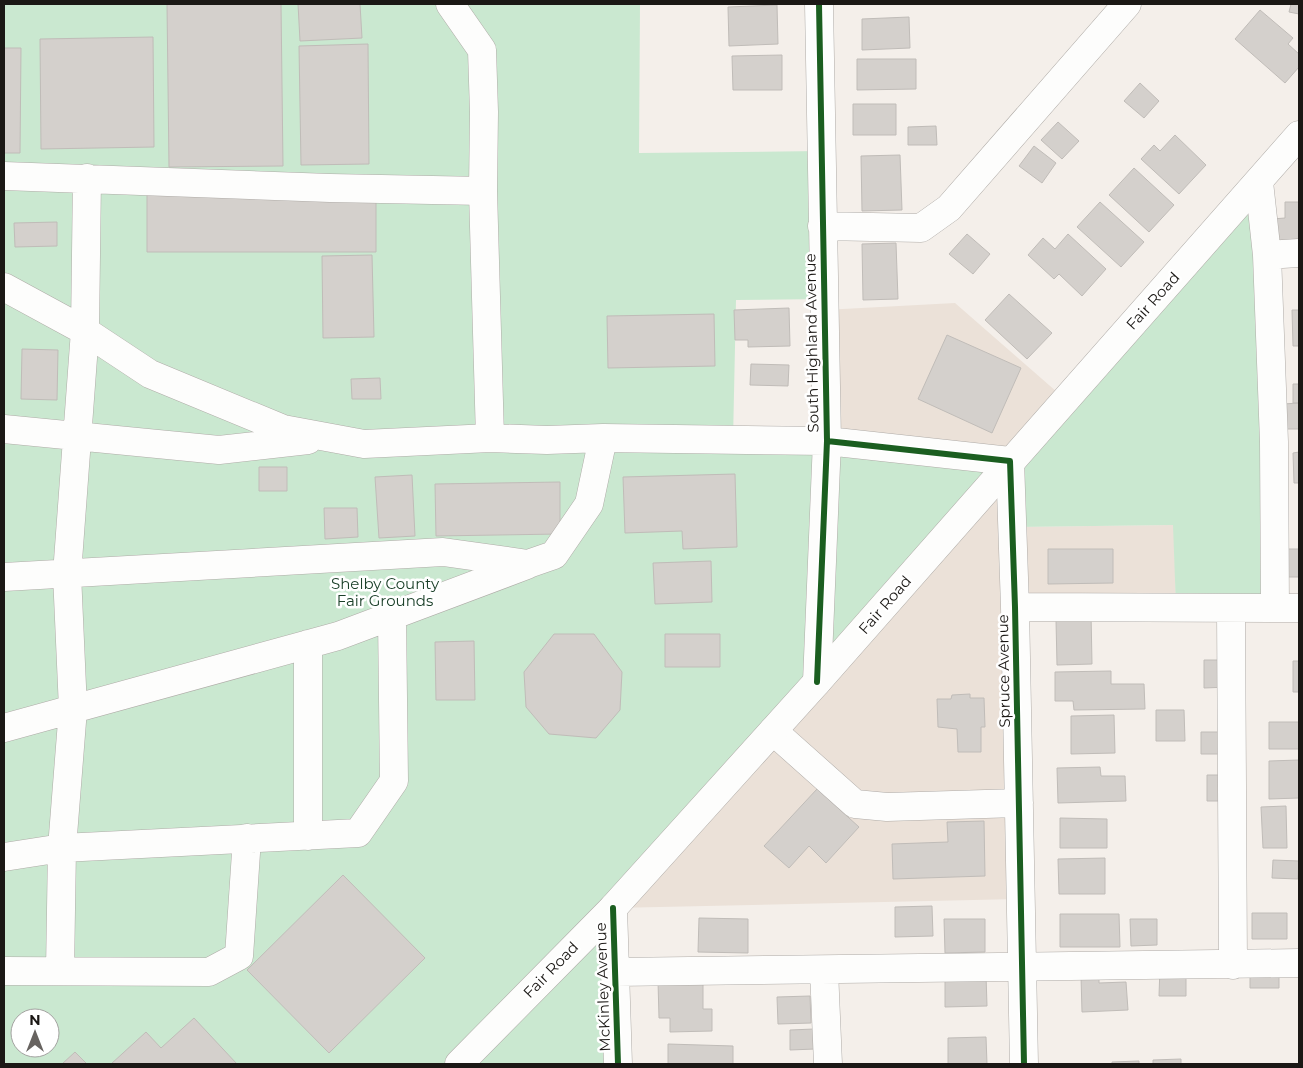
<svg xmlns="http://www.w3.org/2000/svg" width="1303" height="1068" font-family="Montserrat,sans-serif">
  <rect width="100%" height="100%" fill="#f4efea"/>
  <path fill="#ebe1d8" d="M 955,303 L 1065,399 L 1012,527 L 1174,525 L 1176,608 L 1015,607 L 1021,899 L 613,908 L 827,441 L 824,310 Z"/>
  <path fill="#cae8d0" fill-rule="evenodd" d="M 4,4 L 640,4 L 639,153 L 821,151 L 823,299 L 736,300 L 733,440 L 1010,461 L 1259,182 L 1275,608 L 1176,608 L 1173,525 L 1012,527 L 1010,462 L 613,908 L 618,1064 L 4,1064 ZM 20,1018 L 50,1018 L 50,1048 L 20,1048 Z"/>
  <path fill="#d4d0cc" stroke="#c0bcb8" d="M 167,4 L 281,4 L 283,166 L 169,167 Z
    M 298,4 L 360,4 L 362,38 L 300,41 Z
    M 1291,4 L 1299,4 L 1299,14 L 1289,12 Z
    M 777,5 L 778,44 L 729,46 L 728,7 Z
    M 1260,10 L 1293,38 L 1288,44 L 1299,54 L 1299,67 L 1285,83 L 1235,39 Z
    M 909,17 L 910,48 L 862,50 L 862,19 Z
    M 153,37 L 154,147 L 41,149 L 40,39 Z
    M 368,44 L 369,164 L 301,165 L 299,46 Z
    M 4,48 L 21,48 L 20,153 L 4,153 Z
    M 782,55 L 782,90 L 733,90 L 732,56 Z
    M 857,59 L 916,59 L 916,89 L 857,90 Z
    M 1140,83 L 1159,101 L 1144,118 L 1124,101 Z
    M 853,104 L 896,104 L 896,135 L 853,135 Z
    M 1058,122 L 1079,141 L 1062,159 L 1041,140 Z
    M 936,126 L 937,145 L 908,145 L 908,127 Z
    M 1175,135 L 1206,165 L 1179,194 L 1141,159 L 1154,145 L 1160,151 Z
    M 1034,146 L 1056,163 L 1042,183 L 1019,166 Z
    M 900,155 L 902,210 L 862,211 L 861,156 Z
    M 1134,168 L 1174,205 L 1149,232 L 1109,195 Z
    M 147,192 L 376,195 L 376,252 L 147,252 Z
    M 1100,202 L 1144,242 L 1121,267 L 1077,227 Z
    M 1285,202 L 1299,202 L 1299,241 L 1273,242 L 1272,219 L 1285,218 Z
    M 57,222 L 57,246 L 15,247 L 14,223 Z
    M 967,234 L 990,254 L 973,274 L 949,254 Z
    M 1068,234 L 1106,269 L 1082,296 L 1059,274 L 1054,279 L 1028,255 L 1043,238 L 1055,249 Z
    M 896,243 L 898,299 L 863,300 L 862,244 Z
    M 372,255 L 374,337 L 323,338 L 322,256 Z
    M 1009,294 L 1052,333 L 1027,359 L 985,320 Z
    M 789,308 L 790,346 L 748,347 L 748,340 L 735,340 L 734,310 Z
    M 1292,310 L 1299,310 L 1299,346 L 1293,346 Z
    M 714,314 L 715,366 L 608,368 L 607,316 Z
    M 947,335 L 1021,368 L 992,433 L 918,399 Z
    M 22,349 L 58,350 L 57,400 L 21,399 Z
    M 751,364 L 789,365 L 788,386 L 750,385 Z
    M 380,378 L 381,399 L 352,399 L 351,379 Z
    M 1293,384 L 1299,384 L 1299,403 L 1293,403 Z
    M 1299,403 L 1299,429 L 1284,429 L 1283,404 Z
    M 1299,452 L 1299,483 L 1294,483 L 1293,453 Z
    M 259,467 L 287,467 L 287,491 L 259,491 Z
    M 735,474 L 737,547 L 683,549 L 682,531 L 625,533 L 623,477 Z
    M 412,475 L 415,536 L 379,538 L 375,477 Z
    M 560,482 L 560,534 L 436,536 L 435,484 Z
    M 324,508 L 357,508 L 358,537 L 325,539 Z
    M 1048,549 L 1113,549 L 1113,583 L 1048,584 Z
    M 1282,549 L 1299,549 L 1299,577 L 1283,577 Z
    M 711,561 L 712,602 L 655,604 L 653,563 Z
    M 1091,613 L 1092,664 L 1057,665 L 1056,620 Z
    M 554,634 L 594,634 L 622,672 L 620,710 L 596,738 L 549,734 L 526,707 L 524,672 Z
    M 665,634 L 720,634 L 720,667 L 665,667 Z
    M 474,641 L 475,700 L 436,700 L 435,642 Z
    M 1204,660 L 1228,660 L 1229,687 L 1204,688 Z
    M 1293,661 L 1299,661 L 1299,692 L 1293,692 Z
    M 1111,671 L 1111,684 L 1144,684 L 1145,709 L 1074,710 L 1073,701 L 1055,701 L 1055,672 Z
    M 970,694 L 970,698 L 984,698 L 985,727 L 981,727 L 981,752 L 958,752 L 957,729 L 938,727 L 937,699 L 951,699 L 952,695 Z
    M 1156,710 L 1184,710 L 1185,741 L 1156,741 Z
    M 1114,715 L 1115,753 L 1071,754 L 1071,716 Z
    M 1269,722 L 1299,722 L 1299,749 L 1269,749 Z
    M 1201,732 L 1225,732 L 1225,754 L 1201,754 Z
    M 1299,760 L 1299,798 L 1269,799 L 1269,761 Z
    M 1100,767 L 1101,776 L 1125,776 L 1126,801 L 1058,803 L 1057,768 Z
    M 1207,775 L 1227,775 L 1228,801 L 1207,801 Z
    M 817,789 L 859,827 L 826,863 L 809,846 L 789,868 L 764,846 Z
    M 1286,806 L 1287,848 L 1263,848 L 1261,807 Z
    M 1060,818 L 1107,819 L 1107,848 L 1060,848 Z
    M 984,821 L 985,876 L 893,879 L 892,844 L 948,842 L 947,822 Z
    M 1105,858 L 1105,894 L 1059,894 L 1058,859 Z
    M 1273,860 L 1299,861 L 1298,879 L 1272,878 Z
    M 343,875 L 425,958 L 329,1053 L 247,970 Z
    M 932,906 L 933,936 L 895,937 L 895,907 Z
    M 1252,913 L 1287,913 L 1287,939 L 1252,939 Z
    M 1060,914 L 1119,914 L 1120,947 L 1060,947 Z
    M 699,918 L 748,919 L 748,953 L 698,952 Z
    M 944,919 L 985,919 L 985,952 L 945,953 Z
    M 1130,919 L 1157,919 L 1157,945 L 1131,946 Z
    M 1250,964 L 1279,965 L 1279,988 L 1250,988 Z
    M 1160,967 L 1186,968 L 1186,996 L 1159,996 Z
    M 986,975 L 987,1006 L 945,1007 L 945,976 Z
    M 1099,975 L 1099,983 L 1126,982 L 1128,1010 L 1082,1012 L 1081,976 Z
    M 658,981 L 703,981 L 703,1009 L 712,1009 L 712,1031 L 670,1032 L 670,1018 L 659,1018 Z
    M 810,996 L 811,1023 L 778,1024 L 777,997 Z
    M 194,1018 L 237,1064 L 111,1064 L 146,1032 L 161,1048 Z
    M 814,1029 L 815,1049 L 790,1050 L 790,1030 Z
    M 986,1037 L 987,1064 L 948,1064 L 948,1038 Z
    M 668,1044 L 733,1046 L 733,1064 L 668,1064 Z
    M 75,1052 L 87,1064 L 62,1064 Z
    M 1181,1059 L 1181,1064 L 1153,1064 L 1153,1060 Z
    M 1139,1061 L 1139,1064 L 1112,1064 L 1112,1062 Z"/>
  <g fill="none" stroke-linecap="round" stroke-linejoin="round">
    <g stroke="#afaba7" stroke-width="29">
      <path id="minor" d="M 450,4 L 482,50 L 484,112 L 483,191 L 490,438
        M 4,176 L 330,188 L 483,191
        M 1259,182 L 1267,255 L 1274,442 L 1275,608
        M 822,226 L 921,228 L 949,208 L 1127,4
        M 1267,255 L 1299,253
        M 4,287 L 85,331 L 150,374 L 283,429 L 364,444 L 490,438 L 547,440 L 603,438 L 827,441 L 1010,461 L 1015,607 L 1024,1064
        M 4,429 L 219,450 L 308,440
        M 4,577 L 443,552 L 528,564 L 554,555 L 589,504 L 603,438
        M 1015,607 L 1299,608
        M 1231,609 L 1233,965
        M 308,644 L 308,836
        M 817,682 L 827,441 L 819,4
        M 4,728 L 338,636 L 527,565
        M 773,731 L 855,804 L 887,807 L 1019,803
        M 4,857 L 62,848 L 358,833 L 394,781 L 392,616
        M 613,908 L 618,1064
        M 824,970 L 828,1064
        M 4,971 L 209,972 L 239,956 L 247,838
        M 60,971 L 62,848 L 73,709 L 67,574 L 85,331 L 87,178
        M 615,972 L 1299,963"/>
    </g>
    <g stroke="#afaba7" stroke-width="29">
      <path id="major" d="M 459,1064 L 613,908 L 817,682 L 1299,135"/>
    </g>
    <use href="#minor" stroke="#fdfdfc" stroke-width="28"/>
    <use href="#major" stroke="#fdfdfc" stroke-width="28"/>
    <g stroke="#fff" stroke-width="9">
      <path id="cycleway" d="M 827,441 L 1010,461 L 1015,607 L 1024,1064
        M 817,682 L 827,441 L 819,4
        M 613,908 L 618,1064"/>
    </g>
    <use href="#cycleway" stroke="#1b5e20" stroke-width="6"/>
  </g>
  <g text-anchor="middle" stroke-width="5" stroke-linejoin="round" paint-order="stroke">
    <g font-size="15" fill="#1b1815" stroke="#fff">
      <text transform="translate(1153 301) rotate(-48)" y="5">Fair Road</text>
      <text transform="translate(812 343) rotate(-91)" y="5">South Highland Avenue</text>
      <text transform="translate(885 605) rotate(-49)" y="5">Fair Road</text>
      <text transform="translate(1004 671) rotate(-91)" y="5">Spruce Avenue</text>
      <text transform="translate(551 970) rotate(-46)" y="5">Fair Road</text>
      <text transform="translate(603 987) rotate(-92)" y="5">McKinley Avenue</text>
    </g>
    <g font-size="15" fill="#1b4029" stroke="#fff">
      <text x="385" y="589">Shelby County<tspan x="385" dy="17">Fair Grounds</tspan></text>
    </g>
  </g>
  <rect width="1303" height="1068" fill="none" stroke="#1b1815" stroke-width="10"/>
  <g transform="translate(35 1033)"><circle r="24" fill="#ffffff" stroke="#a4a3a1"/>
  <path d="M0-4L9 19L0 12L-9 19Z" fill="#676360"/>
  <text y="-8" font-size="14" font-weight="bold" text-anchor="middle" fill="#1b1815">N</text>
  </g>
</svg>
